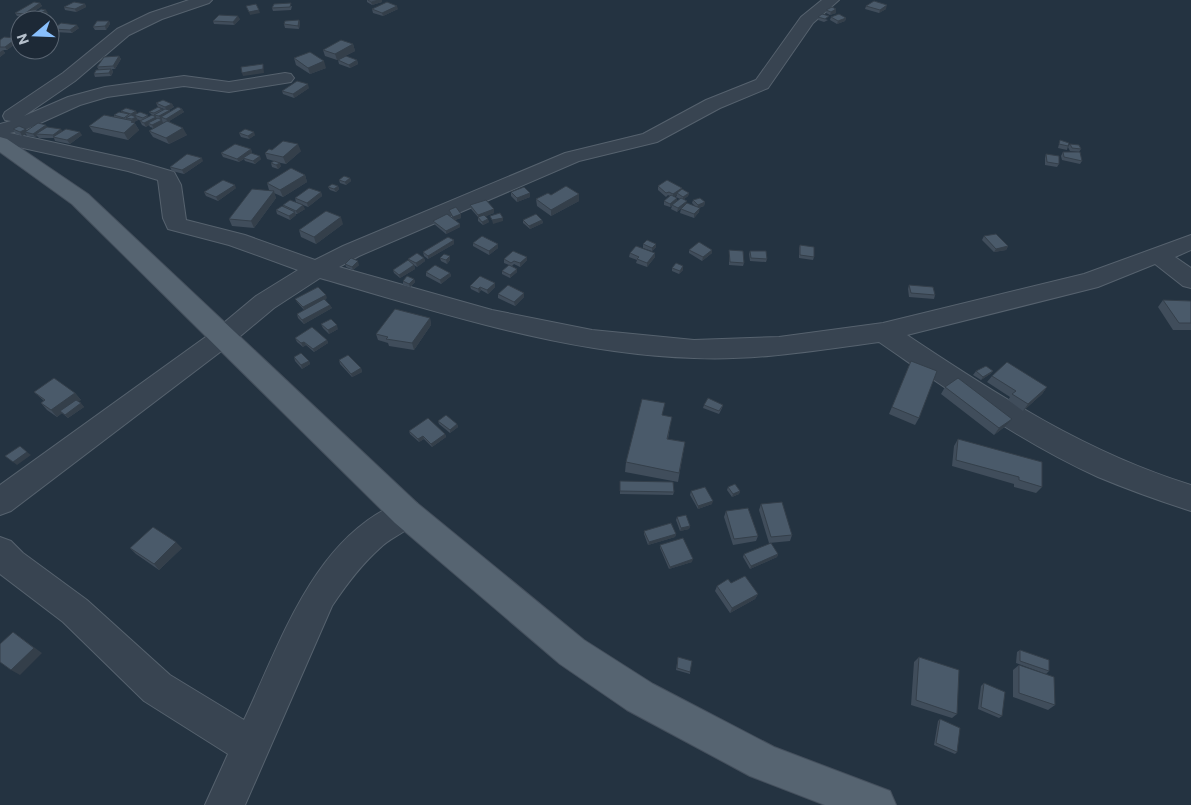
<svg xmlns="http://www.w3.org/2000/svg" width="1191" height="805" font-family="Commissioner,sans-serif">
  <rect width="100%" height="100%" fill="#243341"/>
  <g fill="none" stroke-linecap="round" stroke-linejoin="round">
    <g stroke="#56626e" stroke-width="2">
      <path id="minor" d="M 189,0 L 212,0 L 209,3 L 162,19 L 129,35 L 75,81 L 24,116 L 68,97 L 105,87 L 184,76 L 229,82 L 285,73 L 291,74 L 294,78 L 291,82 L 229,92 L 184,86 L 107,97 L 80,105 L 27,129 L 10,133 L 133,160 L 174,172 L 181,185 L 186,220 L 245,235 L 315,260 L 343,246 L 565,153 L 643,134 L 706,100 L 756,80 L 801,17 L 822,0 L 839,0 L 813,23 L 768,88 L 720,108 L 657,142 L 579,161 L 359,256 L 339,267 L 492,310 L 592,330 L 694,340 L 779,337 L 883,323 L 1084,274 L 1191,235 L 1191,250 L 1175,257 L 1191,268 L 1191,288 L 1183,286 L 1155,264 L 1098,287 L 907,335 C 997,395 1087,453 1191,485 L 1191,511 C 1160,501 1129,490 1098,477 C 1020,442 949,390 879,342 C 818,350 756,361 694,358 C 565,354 442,313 320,278 L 274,308 L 232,343 L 11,511 L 0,515 L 0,485 L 214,331 L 256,296 L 298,270 L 229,245 L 168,229 L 163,218 L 158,180 L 128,171 L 0,143 L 0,124 L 11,121 L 5,120 L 3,116 L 5,112 L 63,73 L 117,29 L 150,13 Z
        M 406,500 L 417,503 L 421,513 C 413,531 393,535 380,548 C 361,565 346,585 332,606 L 245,805 L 205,805 L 228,754 L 144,701 L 63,622 L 0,574 L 0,537 L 11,541 L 23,553 L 87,600 L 170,675 L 244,720 C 282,640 315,533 406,500 Z"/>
    </g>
    <g stroke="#45505d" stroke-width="2">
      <path id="major" d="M 0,137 L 7,139 L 88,194 L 417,503 L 584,640 L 653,684 L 774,747 L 890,791 L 896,805 L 825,805 L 750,776 L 627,710 L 560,664 L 395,523 L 72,204 L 0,152 Z"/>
    </g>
    <use href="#minor" fill="#384451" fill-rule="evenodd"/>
    <use href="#major" fill="#566471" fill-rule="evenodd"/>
  </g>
  <path fill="#404d5b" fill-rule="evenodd" d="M 367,0 L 382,0 L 382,2 L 372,5 L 367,2 Z
    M 40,3 L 42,6 L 26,17 L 17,16 L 15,13 Z
    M 85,4 L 86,7 L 76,12 L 65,10 L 64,7 Z
    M 292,6 L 291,10 L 273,11 L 272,8 Z
    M 866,6 L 886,9 L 879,13 L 865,9 Z
    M 372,9 L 398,9 L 383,16 L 373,13 Z
    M 826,10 L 836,13 L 830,15 L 826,13 Z
    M 48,13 L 37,20 L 28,20 L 27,18 Z
    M 818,17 L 828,20 L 824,22 L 818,20 Z
    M 831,17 L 846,18 L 845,21 L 837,24 L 830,20 Z
    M 240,19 L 234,25 L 214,24 L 213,21 Z
    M 299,20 L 300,23 L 299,29 L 285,28 L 284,24 Z
    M 109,21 L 110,24 L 106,30 L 95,30 L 93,27 Z
    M 79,28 L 72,33 L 55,32 L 53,29 Z
    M 17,38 L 19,41 L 7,50 L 3,50 L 5,53 L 0,57 L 0,40 Z
    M 353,44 L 355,51 L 337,60 L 325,56 L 323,50 Z
    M 119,56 L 121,59 L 115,69 L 112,69 L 113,72 L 111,76 L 95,77 L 94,74 L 99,70 L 97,67 Z
    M 294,58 L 326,68 L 310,74 L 296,65 Z
    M 338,60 L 357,60 L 358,64 L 350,68 L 339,64 Z
    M 309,88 L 294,98 L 283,94 L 282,91 Z
    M 156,103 L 172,104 L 174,107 L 169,110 L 170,112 L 182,109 L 184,112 L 169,121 L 187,135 L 169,144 L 153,137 L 149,131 L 153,128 L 150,127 L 149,125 L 146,127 L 142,125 L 140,121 L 141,121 L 137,119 L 138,120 L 134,122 L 139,130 L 128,140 L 93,132 L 89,126 L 114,117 L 114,115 L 122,113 L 121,111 L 137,113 L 149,117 L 152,115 L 149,112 L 162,109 L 163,110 L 164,109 L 158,107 Z
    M 47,127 L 63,131 L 82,135 L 70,144 L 55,141 L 54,138 L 39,138 L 37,136 L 35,137 L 27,136 L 26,134 L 22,136 L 15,133 L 13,129 L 26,129 L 27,131 Z
    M 239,133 L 255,135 L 249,139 L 241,137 Z
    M 1060,140 L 1068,146 L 1067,150 L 1058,148 Z
    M 1070,144 L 1081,149 L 1079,152 L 1070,151 L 1068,147 Z
    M 251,149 L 252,153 L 261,159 L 255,164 L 245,161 L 244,159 L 239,162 L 223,157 L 221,153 Z
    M 272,150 L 301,151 L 286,164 L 276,162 L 281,166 L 278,169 L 272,167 L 271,163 L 274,161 L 267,159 L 265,153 Z
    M 1063,152 L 1082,161 L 1080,164 L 1062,160 L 1061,156 Z
    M 1046,154 L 1059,164 L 1057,167 L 1045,165 L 1045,158 Z
    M 203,161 L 184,174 L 172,171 L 170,167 Z
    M 305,175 L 307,182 L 283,197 L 274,193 L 276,198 L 254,228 L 232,226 L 229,219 L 271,191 L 269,190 L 267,183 Z
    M 350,178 L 351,181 L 346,185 L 340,183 L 339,180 Z
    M 338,186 L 339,189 L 336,192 L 330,190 L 328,187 Z
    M 658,186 L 682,188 L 682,190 L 689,193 L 688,196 L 684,199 L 686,203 L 696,207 L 692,203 L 693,200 L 705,202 L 704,206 L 699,208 L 699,212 L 694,218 L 680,213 L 681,209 L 684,206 L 677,212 L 671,209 L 672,206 L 670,207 L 664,205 L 664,201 L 670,196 L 668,195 L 666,197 L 658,190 ZM 677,195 L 676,197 L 680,199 L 677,201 L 677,198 L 674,196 Z
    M 236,188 L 218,201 L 206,196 L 204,192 Z
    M 321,192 L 322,196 L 308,207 L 296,202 L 295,198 Z
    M 511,192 L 530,197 L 517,202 L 511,196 Z
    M 579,194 L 579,201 L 551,216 L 537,206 L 536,199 L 551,195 Z
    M 283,205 L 305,209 L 297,214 L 296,214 L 296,215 L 290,220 L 277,214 L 276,210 L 284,207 Z
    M 470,205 L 494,213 L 486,216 L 489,222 L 483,225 L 478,221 L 478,217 L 471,209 Z
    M 449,210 L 461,218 L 455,220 L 460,224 L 460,227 L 446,234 L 434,224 L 433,221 L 453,219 L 450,213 Z
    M 523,220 L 542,220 L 543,223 L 530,229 L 523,223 Z
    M 343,224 L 316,244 L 301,237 L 299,230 Z
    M 984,236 L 1008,246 L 1006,250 L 994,252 L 982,240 Z
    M 454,240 L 454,244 L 428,259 L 424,256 L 423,252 Z
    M 473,243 L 498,248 L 489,255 L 473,246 Z
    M 643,244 L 656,244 L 656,247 L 652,251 L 643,248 Z
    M 800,245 L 814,257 L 813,260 L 799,258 L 799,248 Z
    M 689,250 L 712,253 L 702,261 L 689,253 Z
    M 729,250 L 744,263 L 743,266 L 729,265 Z
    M 750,251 L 767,259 L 766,262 L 750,261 L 749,254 Z
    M 630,253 L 655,257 L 647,267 L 636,263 L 637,260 L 629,257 Z
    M 450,256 L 450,260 L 447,264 L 441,261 L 440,258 Z
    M 424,258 L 425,261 L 417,267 L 414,265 L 415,269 L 400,278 L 394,273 L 393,270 L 409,261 L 408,259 Z
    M 504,259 L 527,260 L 520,267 L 514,264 L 512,266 L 517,269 L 517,272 L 510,278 L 502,274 L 502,271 L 509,265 L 504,263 Z
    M 345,264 L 359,265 L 353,270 L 346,267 Z
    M 672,268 L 683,270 L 679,274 L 672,271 Z
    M 426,272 L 450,273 L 451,276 L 441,284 L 426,276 Z
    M 414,279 L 415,282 L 410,287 L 403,285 L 403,281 Z
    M 909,285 L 935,295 L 934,299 L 909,297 L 908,289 Z
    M 470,286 L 495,287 L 488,294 L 481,290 L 479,293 L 471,289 Z
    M 498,294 L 524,297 L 515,306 L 498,298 Z
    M 327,298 L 325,299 L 332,308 L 304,324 L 298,318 L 297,314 L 304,310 L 297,302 L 295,299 Z
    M 1163,300 L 1191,301 L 1191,330 L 1173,330 L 1158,307 Z
    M 430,318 L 431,325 L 414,350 L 389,346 L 388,343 L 378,340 L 376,334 Z
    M 321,324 L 338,329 L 329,334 L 323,328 Z
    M 295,338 L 327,340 L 328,343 L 314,352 L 306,345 L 303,347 L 297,342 Z
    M 294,357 L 309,361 L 310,364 L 302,369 L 295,361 Z
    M 339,360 L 361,368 L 362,372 L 352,377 L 340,364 Z
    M 911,361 L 919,418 L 915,425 L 889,414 Z
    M 976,371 L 993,371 L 990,374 L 981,380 L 973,375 Z
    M 992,376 L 1047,387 L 1042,394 L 1023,411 L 1008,400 L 1010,397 L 987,382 Z
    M 945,387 L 1012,419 L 1007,425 L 994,435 L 941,394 Z
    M 34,392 L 75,393 L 81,400 L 78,401 L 84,407 L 68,418 L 62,413 L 57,417 L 47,410 L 41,403 L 44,401 Z
    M 704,405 L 723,405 L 722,408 L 719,414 L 703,408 Z
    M 663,415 L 670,427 L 668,439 L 685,442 L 678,482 L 625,472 L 626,462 Z
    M 438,421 L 457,424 L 458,427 L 450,433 L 439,424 Z
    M 409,431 L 445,434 L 446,437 L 432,447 L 424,439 L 419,442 L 410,434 Z
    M 958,439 L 1042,487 L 1036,493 L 1014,487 L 1014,484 L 952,466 L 954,446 Z
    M 620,481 L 674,492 L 673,495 L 620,494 Z
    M 728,487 L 740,491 L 739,494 L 732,497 L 727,490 Z
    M 691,491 L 712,504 L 698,509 L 690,495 Z
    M 761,504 L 792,535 L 790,541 L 769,543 L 759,510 Z
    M 726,511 L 758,536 L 756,541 L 733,545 L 724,517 Z
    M 677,517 L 690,526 L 689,529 L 680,531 L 676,520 Z
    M 644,531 L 676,534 L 675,537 L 648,545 L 644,534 Z
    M 660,545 L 692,562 L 669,569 L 660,548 Z
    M 130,548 L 182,548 L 159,570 L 136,554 Z
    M 744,554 L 778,554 L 777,557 L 750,569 L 743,557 Z
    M 731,583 L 758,594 L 755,599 L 730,613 L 715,591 L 717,586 Z
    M 1020,650 L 1049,671 L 1046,674 L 1016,663 L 1017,652 Z
    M 678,657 L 690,672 L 690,674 L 676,670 Z
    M 919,657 L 957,714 L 952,718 L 911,705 L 914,662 Z
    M 1019,665 L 1055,705 L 1048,710 L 1013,697 L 1013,670 Z
    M 984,683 L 1002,716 L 999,718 L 978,709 L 981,686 Z
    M 940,719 L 957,752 L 955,754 L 934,745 L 938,721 Z"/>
  <path fill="#343f4a" d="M 379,0 L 382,0 L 382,2 L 372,5 L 371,2 Z
    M 40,3 L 42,6 L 26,17 L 24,14 Z
    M 85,4 L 86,7 L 76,12 L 75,9 Z
    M 887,5 L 886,9 L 879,13 L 880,10 Z
    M 397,6 L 398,9 L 383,16 L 382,13 Z
    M 836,9 L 836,13 L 830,15 L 831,12 Z
    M 46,10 L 48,13 L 37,20 L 33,20 L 32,18 Z
    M 259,10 L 260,13 L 250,15 L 249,12 Z
    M 238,16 L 240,19 L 234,25 L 233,22 Z
    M 846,18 L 845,21 L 837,24 L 838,21 Z
    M 299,20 L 300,23 L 299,29 L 298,26 Z
    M 109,21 L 110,24 L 106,30 L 105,26 Z
    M 77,25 L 79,28 L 72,33 L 70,30 Z
    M 17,38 L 19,41 L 7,50 L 5,47 Z
    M 353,44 L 355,51 L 337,60 L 335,54 Z
    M 3,50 L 5,53 L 0,57 L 0,52 Z
    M 119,56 L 121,59 L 115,69 L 113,66 Z
    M 357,60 L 358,64 L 350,68 L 349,65 Z
    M 324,61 L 326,68 L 310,74 L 308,68 Z
    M 263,64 L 264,73 L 243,76 L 242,73 Z
    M 111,69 L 113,72 L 111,76 L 109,73 Z
    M 308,84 L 309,88 L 294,98 L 293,94 Z
    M 172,104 L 174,107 L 167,111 L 165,107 Z
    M 182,109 L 184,112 L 168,122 L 166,119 Z
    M 170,110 L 171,114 L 161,117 L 162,119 L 161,120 L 159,116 Z
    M 136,111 L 138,114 L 134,115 L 135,116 L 133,117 L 131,114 Z
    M 136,117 L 138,120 L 134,122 L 139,130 L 128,140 L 124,133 L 133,121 L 132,119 Z
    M 156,117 L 158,121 L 148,123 L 149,125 L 146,127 L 144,123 Z
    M 162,120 L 163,123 L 154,129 L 152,125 Z
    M 46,125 L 48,128 L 36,134 L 37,136 L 35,137 L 33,134 Z
    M 183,128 L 187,135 L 169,144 L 166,138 Z
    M 26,129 L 28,133 L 25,132 L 26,134 L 22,136 L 20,132 Z
    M 61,129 L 63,132 L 55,138 L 53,135 Z
    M 80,132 L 82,135 L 70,144 L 67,140 Z
    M 254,132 L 255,135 L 249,139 L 248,136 Z
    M 298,144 L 301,151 L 286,164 L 283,157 Z
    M 251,149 L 252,153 L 239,162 L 237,159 Z
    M 260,156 L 261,159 L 255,164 L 253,161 Z
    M 202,158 L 203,161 L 184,174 L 182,170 Z
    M 280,163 L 281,166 L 278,169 L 276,165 Z
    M 305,175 L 307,182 L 283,197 L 280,190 Z
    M 350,178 L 351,181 L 346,185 L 345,182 Z
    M 235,185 L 236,188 L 218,201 L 216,197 Z
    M 338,186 L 339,189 L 336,192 L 334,189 Z
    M 682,188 L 682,192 L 677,193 L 677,195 L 673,198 L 673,194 Z
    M 274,191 L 276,198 L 254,228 L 251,221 Z
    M 321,192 L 322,196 L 308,207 L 307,203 Z
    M 530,193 L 530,197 L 517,202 L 517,198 Z
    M 689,193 L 688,196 L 683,200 L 683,197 Z
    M 579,194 L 579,201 L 551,216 L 551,210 Z
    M 677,198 L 677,202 L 670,207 L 670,204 Z
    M 687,201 L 686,204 L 677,212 L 678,208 Z
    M 705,202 L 704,206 L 697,208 L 698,205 Z
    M 303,205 L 305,209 L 297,214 L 296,211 Z
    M 700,208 L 699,212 L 694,218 L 694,214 Z
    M 494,209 L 494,213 L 479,219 L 478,215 Z
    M 295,212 L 296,215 L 290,220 L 289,216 Z
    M 461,214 L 461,218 L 454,220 L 453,217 Z
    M 341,217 L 343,224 L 316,244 L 314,237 Z
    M 503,218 L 503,221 L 493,224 L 492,220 Z
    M 488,219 L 489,222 L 483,225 L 482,222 Z
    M 542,220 L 543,223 L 530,229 L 529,226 Z
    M 460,224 L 460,227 L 446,234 L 446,231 Z
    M 454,240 L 454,244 L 428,259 L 428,256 Z
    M 498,244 L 498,248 L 489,255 L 489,251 Z
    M 656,244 L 656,247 L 652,251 L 652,248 Z
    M 1008,246 L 1006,250 L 994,252 L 996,249 Z
    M 712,250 L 712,253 L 702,261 L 703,257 Z
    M 655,253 L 655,257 L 647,267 L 647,263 Z
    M 450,256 L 450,260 L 447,264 L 446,260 Z
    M 527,257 L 527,260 L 520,267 L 520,263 Z
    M 424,258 L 425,261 L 417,267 L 416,263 Z
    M 358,261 L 359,265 L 353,270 L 352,267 Z
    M 414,265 L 415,269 L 400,278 L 399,275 Z
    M 683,266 L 683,270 L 679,274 L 680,271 Z
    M 517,269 L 517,272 L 510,278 L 510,275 Z
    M 450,273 L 451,276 L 441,284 L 440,280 Z
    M 414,279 L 415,282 L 410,287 L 409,284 Z
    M 495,283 L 495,287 L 488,294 L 487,290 Z
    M 480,287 L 481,290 L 479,293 L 478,289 Z
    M 524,293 L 524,297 L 515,306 L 514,302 Z
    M 326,295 L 327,298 L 304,310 L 303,307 Z
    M 330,305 L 332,308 L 304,324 L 302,320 Z
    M 430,318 L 431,325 L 414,350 L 412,343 Z
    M 337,325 L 338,329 L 329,334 L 328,330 Z
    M 327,340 L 328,343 L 314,352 L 313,349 Z
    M 304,342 L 306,345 L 303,347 L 301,343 Z
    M 309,361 L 310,364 L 302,369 L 301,365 Z
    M 361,368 L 362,372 L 352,377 L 351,374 Z
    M 993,371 L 990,374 L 981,380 L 983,377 Z
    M 1047,387 L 1042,394 L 1023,411 L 1028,404 Z
    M 75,393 L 81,400 L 63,413 L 60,411 L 62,413 L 57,417 L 51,410 Z
    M 81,403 L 84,407 L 68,418 L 65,415 Z
    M 1012,419 L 1007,425 L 994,435 L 999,428 Z
    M 457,424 L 458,427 L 450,433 L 450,430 Z
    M 445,434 L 446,437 L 432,447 L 431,444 Z
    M 423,436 L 424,439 L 419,442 L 418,439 Z
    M 27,452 L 31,455 L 17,465 L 13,462 Z
    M 740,491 L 739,494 L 732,497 L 733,494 Z
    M 713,501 L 712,504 L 698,509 L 698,506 Z
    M 690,526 L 689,529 L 680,531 L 681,528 Z
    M 676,534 L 675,537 L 648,545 L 649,542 Z
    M 176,542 L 182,548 L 159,570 L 154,564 Z
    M 778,554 L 777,557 L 750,569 L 751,566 Z
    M 693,559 L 692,562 L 669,569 L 670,567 Z
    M 758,594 L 755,599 L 730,613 L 732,608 Z
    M 13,632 L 42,653 L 20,675 L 11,670 Z"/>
  <path fill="#4a5a6a" stroke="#343f4a" d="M 368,0 L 379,0 L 371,2 Z
    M 874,1 L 887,5 L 880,10 L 866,6 Z
    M 34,2 L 40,3 L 24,14 L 15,13 Z
    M 74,2 L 85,4 L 75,9 L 64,7 Z
    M 387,2 L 397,6 L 382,13 L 372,9 Z
    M 291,3 L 290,7 L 272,8 L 274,4 Z
    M 256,4 L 259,10 L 249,12 L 246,6 Z
    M 832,7 L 836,9 L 831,12 L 826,10 Z
    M 41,9 L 46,10 L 32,18 L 27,18 Z
    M 822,14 L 829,16 L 825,19 L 818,17 Z
    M 839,14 L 846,18 L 838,21 L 831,17 Z
    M 219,15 L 238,16 L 233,22 L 213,21 Z
    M 299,20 L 298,26 L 284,24 L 285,21 Z
    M 97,21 L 109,21 L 105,26 L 93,27 Z
    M 61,23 L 77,25 L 70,30 L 53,29 Z
    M 4,37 L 17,38 L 5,47 L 0,47 L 0,40 Z
    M 341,40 L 353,44 L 335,54 L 323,50 Z
    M 310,52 L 324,61 L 308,68 L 294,58 Z
    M 119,56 L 113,66 L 97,67 L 104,57 Z
    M 346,56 L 357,60 L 349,65 L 338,60 Z
    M 263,64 L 263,69 L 242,73 L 241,67 Z
    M 111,69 L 109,73 L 94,74 L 96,70 Z
    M 297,81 L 308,84 L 293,94 L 282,91 Z
    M 163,100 L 172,104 L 165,107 L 156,103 Z
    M 158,107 L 162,109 L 154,113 L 149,112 Z
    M 178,107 L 182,109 L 166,119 L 161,117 Z
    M 126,108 L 136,111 L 131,114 L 121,111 Z
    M 165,109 L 170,110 L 159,116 L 154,115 Z
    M 119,112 L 129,114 L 124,118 L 114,115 Z
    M 140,112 L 148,115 L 143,118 L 134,115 Z
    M 104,115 L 134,121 L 131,122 L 135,123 L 124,133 L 89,126 Z
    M 131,115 L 136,117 L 132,119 L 126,118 Z
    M 152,115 L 156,117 L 144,123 L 140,121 Z
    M 158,118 L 162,120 L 152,125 L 148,123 Z
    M 167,121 L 183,128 L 166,138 L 149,131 Z
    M 38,123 L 46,125 L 33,134 L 25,132 Z
    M 19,126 L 26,129 L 20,132 L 13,129 Z
    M 47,127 L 61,129 L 53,135 L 36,134 Z
    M 66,129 L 80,132 L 67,140 L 53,137 Z
    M 245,129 L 254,132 L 248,136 L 239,133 Z
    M 1060,140 L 1069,143 L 1068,146 L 1059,144 Z
    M 283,141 L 298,144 L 283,157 L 265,153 L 269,149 L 272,150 Z
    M 235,144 L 251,149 L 237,159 L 221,153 Z
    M 1070,144 L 1079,145 L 1081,149 L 1072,148 Z
    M 1063,152 L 1080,152 L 1082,161 L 1064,157 Z
    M 251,153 L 260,156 L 253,161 L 243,158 Z
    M 187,154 L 202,158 L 182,170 L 170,167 Z
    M 1046,154 L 1059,156 L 1059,164 L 1047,162 Z
    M 274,161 L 280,163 L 276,165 L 271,163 Z
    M 291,168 L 305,175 L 280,190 L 267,183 Z
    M 344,176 L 350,178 L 345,182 L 339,180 Z
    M 223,180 L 235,185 L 216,197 L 204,192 Z
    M 667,180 L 682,188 L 673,194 L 669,192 L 666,193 L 658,186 Z
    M 332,184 L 338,186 L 334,189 L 328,187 Z
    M 566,186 L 579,194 L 551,210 L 536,199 L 548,193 L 551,195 Z
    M 524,187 L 530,193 L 517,198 L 511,192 Z
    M 309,188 L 321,192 L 307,203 L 295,198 Z
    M 252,189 L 274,191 L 251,221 L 229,219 Z
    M 682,189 L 689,193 L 683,197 L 677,193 Z
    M 671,195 L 677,198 L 670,204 L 664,201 Z
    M 681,198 L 687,201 L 678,208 L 672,205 Z
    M 700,198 L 705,202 L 698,205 L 693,200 Z
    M 290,200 L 303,205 L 296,211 L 283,205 Z
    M 486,200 L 494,209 L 478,215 L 470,205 Z
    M 687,203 L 700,208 L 694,214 L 681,209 Z
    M 282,206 L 295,212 L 289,216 L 276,210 Z
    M 456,207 L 461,214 L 453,217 L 449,210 Z
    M 326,211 L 341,217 L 314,237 L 299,230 Z
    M 500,213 L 503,218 L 492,220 L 490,216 Z
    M 447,214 L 460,224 L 446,231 L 433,221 Z
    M 536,214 L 542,220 L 529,226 L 523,220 Z
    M 484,215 L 488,219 L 482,222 L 478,217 Z
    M 996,234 L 1008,246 L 996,249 L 984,236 Z
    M 482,236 L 498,244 L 489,251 L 473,243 Z
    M 448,237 L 454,240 L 428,256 L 423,252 Z
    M 647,240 L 656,244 L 652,248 L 643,244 Z
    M 699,242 L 712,250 L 703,257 L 689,250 Z
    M 800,245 L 814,247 L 814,257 L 800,255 Z
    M 636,246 L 655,253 L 647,263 L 637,259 L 639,257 L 630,253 Z
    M 729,250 L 743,251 L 744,263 L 730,262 Z
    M 513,251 L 527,257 L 520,263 L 514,261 L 511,263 L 504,259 Z
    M 750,251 L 766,251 L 767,259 L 751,258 Z
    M 417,253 L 424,258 L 416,263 L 408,259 Z
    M 444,254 L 450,256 L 446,260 L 440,258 Z
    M 351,258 L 358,261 L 352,267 L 345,264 Z
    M 408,260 L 414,265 L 399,275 L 393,270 Z
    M 676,263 L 683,266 L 680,271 L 672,268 Z
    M 435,265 L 450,273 L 440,280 L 426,272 Z
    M 509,265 L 517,269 L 510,275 L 502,271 Z
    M 407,276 L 414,279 L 409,284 L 403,281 Z
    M 480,276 L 495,283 L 487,290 L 480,287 L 478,289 L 470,286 Z
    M 508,285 L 524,293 L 514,302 L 498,294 Z
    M 909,285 L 933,287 L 935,295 L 911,293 Z
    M 318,287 L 326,295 L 303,307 L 295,299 Z
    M 324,299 L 330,305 L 302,320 L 297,314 Z
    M 1163,300 L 1191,301 L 1191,323 L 1179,323 Z
    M 395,309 L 430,318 L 412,343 L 386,339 L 388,337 L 376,334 Z
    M 331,319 L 337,325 L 328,330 L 321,324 Z
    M 312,327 L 327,340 L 313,349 L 304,342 L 301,343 L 295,338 Z
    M 301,353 L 309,361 L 301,365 L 294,357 Z
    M 348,355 L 361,368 L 351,374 L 339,360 Z
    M 911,361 L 937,371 L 919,418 L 892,407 Z
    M 1007,362 L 1047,387 L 1028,404 L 1012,394 L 1016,391 L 992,376 Z
    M 986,366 L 993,371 L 983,377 L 976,371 Z
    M 54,378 L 75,393 L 51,410 L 41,403 L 45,400 L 34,392 Z
    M 958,378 L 1012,419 L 999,428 L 945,387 Z
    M 708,398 L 723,405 L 719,411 L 704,405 Z
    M 642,399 L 665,403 L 662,415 L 672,417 L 667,439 L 685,442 L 679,473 L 626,462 Z
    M 76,400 L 81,403 L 65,415 L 60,411 Z
    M 446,415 L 457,424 L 450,430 L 438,421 Z
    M 428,418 L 445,434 L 431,444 L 423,436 L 418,439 L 409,431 Z
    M 958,439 L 1042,462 L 1042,487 L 1019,480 L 1019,477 L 956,460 Z
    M 20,446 L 27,452 L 13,462 L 5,456 Z
    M 620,481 L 673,482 L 674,492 L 620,491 Z
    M 735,484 L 740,491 L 733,494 L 728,487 Z
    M 705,487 L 713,501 L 698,506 L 691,491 Z
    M 782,502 L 792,535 L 771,537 L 761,504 Z
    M 748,508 L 758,536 L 734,539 L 726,511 Z
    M 686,515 L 690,526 L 681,528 L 677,517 Z
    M 671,523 L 676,534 L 649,542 L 644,531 Z
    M 153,527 L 176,542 L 154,564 L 130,548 Z
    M 683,538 L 693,559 L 670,567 L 660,545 Z
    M 771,543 L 778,554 L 751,566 L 744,554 Z
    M 745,576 L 758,594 L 732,608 L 717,586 L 728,579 L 731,583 Z
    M 13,632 L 34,648 L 11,670 L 0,662 L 0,644 Z
    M 1020,650 L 1049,660 L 1049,671 L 1020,661 Z
    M 678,657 L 692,661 L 690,672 L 677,668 Z
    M 919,657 L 959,670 L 957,714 L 916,700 Z
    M 1019,665 L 1054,677 L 1055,705 L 1019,693 Z
    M 984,683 L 1005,692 L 1002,716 L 981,707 Z
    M 940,719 L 960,728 L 957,752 L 936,743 Z"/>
  <g transform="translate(35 35) rotate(251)"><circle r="24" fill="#1d2936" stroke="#5a6572"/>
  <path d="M0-4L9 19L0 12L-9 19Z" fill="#89bffc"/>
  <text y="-8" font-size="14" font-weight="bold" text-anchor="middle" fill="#b5bfcb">N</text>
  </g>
</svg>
